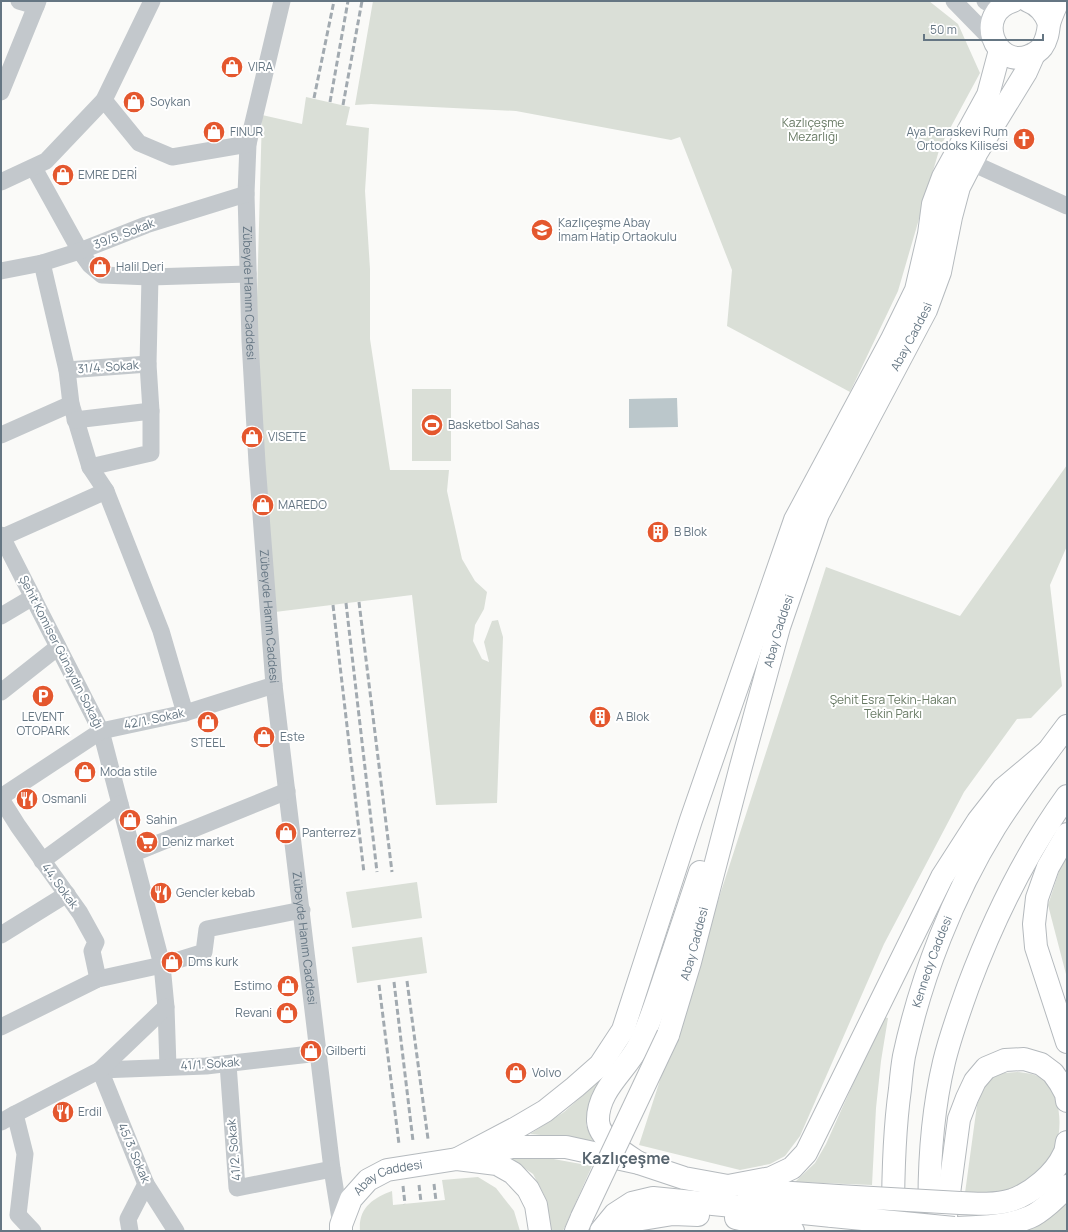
<svg xmlns="http://www.w3.org/2000/svg" width="1068" height="1232" font-family="Manrope,sans-serif">
  <rect width="100%" height="100%" fill="#fafaf8"/>
  <path fill="#dadfd7" d="M 373,1 L 929,1 L 958,24 L 980,73 L 940,147 L 898,291 L 850,392 L 727,326 L 732,270 L 680,137 L 671,140 L 516,111 L 371,104 L 355,105 Z
    M 306,97 L 350,107 L 346,125 L 369,128 L 365,191 L 370,269 L 370,339 L 390,470 L 449,470 L 447,491 L 462,559 L 475,581 L 487,592 L 484,609 L 475,625 L 473,641 L 482,659 L 489,662 L 484,642 L 492,621 L 498,620 L 503,637 L 497,803 L 436,805 L 412,595 L 275,612 L 256,335 L 262,115 L 302,124 Z
    M 412,389 L 451,389 L 451,461 L 412,461 Z
    M 1067,465 L 1067,546 L 1050,585 L 1062,686 L 1031,718 L 1017,719 L 964,792 L 884,944 L 800,1136 L 785,1156 L 770,1164 L 740,1170 L 639,1145 L 826,567 L 960,616 Z
    M 1067,847 L 1067,978 L 1048,905 Z
    M 417,882 L 422,918 L 352,928 L 346,892 Z
    M 422,937 L 427,973 L 357,983 L 352,947 Z
    M 883,1017 L 888,1018 L 881,1061 L 876,1108 L 872,1185 L 795,1182 L 815,1163 L 826,1144 Z
    M 615,1067 L 592,1096 L 586,1125 L 594,1143 L 573,1138 L 530,1134 L 564,1112 Z
    M 1017,1072 C 1026,1073 1036,1073 1044,1080 C 1061,1095 1063,1128 1055,1149 C 1052,1160 1034,1177 1025,1183 C 1019,1186 1011,1190 1005,1192 C 995,1194 976,1193 965,1193 L 977,1105 L 983,1089 L 991,1078 L 1004,1073 Z
    M 548,1158 L 592,1166 L 563,1231 L 551,1231 L 544,1195 L 533,1174 L 511,1159 Z
    M 478,1177 L 496,1188 L 514,1211 L 520,1231 L 360,1231 C 358,1208 373,1198 392,1191 L 393,1205 L 445,1200 L 442,1180 Z
    M 1067,1201 L 1067,1231 L 989,1231 Z"/>
  <path fill="#bbc7cb" d="M 677,398 L 678,427 L 629,428 L 629,399 Z"/>
  <g fill="none" stroke-linecap="round" stroke-linejoin="round">
    <g stroke="#b5babe" stroke-width="24">
      <g id="major">
        <path d="M 1013,1 C 974,13 994,69 1029,56 C 1034,54 1039,51 1042,47 C 1047,40 1048,33 1049,24 C 1051,16 1055,8 1058,1"/>
        <path d="M 1028,1 C 1039,5 1045,13 1049,23"/>
        <path id="s2" d="M 668,1035 L 690,962 L 740,770 L 779,627 L 818,514 L 926,310 L 940,272 L 951,217 L 959,187 L 977,152 L 1026,72 L 1034,54"/>
        <path d="M 483,1154 L 512,1147 L 566,1147 L 639,1163 L 684,1178 L 728,1186"/>
        <path d="M 457,1159 L 516,1128 L 545,1111 L 575,1087 L 600,1065 L 623,1030 L 691,820 L 795,520 L 891,341 L 916,290 L 929,234 L 933,204 L 943,177 L 988,95 L 1000,50"/>
        <path d="M 639,1163 C 625,1154 599,1139 598,1121 C 597,1091 625,1071 638,1047 C 651,1022 658,996 667,970 C 678,937 689,904 700,872"/>
        <path id="s3" d="M 341,1231 L 341,1225 L 351,1199 L 368,1180 L 387,1170 L 457,1159 L 497,1164 L 513,1173 L 528,1189 L 536,1205 L 540,1231"/>
        <path d="M 576,1231 L 582,1217"/>
      </g>
    </g>
    <g stroke="#b4b9bd" stroke-width="24">
      <g id="highway">
        <path d="M 1067,834 L 1048,867 L 1037,898 L 1034,924 L 1036,947 L 1067,1042"/>
        <path d="M 728,1186 L 771,1178 L 792,1168 L 806,1153 L 942,877 L 978,821 L 1003,789 L 1047,752"/>
        <path d="M 747,1190 L 838,1196"/>
        <path d="M 960,1203 C 977,1204 996,1205 1012,1200 C 1032,1193 1055,1174 1064,1154 C 1066,1151 1066,1146 1067,1142"/>
        <path d="M 736,1218 L 793,1231"/>
        <path id="s4" d="M 893,1218 C 893,1175 894,1132 900,1089 C 901,1078 902,1067 904,1056 C 921,977 953,895 995,827 C 1017,792 1042,759 1067,726"/>
        <path d="M 954,1228 C 979,1227 1006,1227 1030,1217 C 1040,1213 1060,1195 1067,1186"/>
        <path d="M 601,1231 L 615,1214 L 632,1203 L 653,1198 L 832,1216"/>
        <path d="M 615,1231 L 630,1221 L 673,1214 L 698,1215"/>
        <path d="M 930,1231 C 928,1174 931,1117 944,1062 C 950,1037 959,1012 968,987 C 993,920 1025,854 1067,796"/>
        <path d="M 944,1231 L 959,1119 L 967,1098 L 975,1081 L 986,1068 L 1005,1060 L 1024,1059 L 1041,1064 L 1053,1073 L 1060,1083 L 1066,1094 L 1067,1101"/>
      </g>
    </g>
    <g stroke="#c3c8cc" stroke-width="17">
      <path d="M 19,1 L 36,6"/>
      <path id="s1" d="M 282,1 L 248,144 L 246,194 L 250,341 L 257,463 L 274,685 L 332,1169 L 341,1225"/>
      <path d="M 954,1 L 994,42"/>
      <path d="M 985,1 L 999,9"/>
      <path d="M 1,92 L 38,1"/>
      <path d="M 104,100 L 139,143 L 172,157 L 248,144"/>
      <path d="M 972,163 L 1067,206"/>
      <path d="M 34,168 L 80,251 L 90,265 L 102,275 L 150,277 L 248,274"/>
      <path d="M 1,182 L 46,161 L 104,100 L 152,1"/>
      <path d="M 42,263 L 67,370 L 71,404 L 90,467 L 106,491 L 161,631 L 185,713"/>
      <path d="M 1,271 L 42,263 L 80,251 L 146,225 L 246,194"/>
      <path d="M 67,370 L 148,364"/>
      <path d="M 75,420 L 151,411"/>
      <path d="M 1,435 L 71,404"/>
      <path d="M 90,467 L 151,453 L 151,411 L 148,364 L 150,277"/>
      <path d="M 1,535 L 101,731 L 162,965 L 166,1007 L 168,1067"/>
      <path d="M 3,537 L 106,491"/>
      <path d="M 1,616 L 33,597"/>
      <path d="M 1,692 L 58,647"/>
      <path d="M 1,797 L 101,731 L 185,713 L 274,685"/>
      <path d="M 1,799 L 18,826 L 80,913 L 96,942 L 92,951 L 98,979"/>
      <path d="M 134,853 L 287,791"/>
      <path d="M 42,861 L 120,804"/>
      <path d="M 1,935 L 67,894"/>
      <path d="M 1,1027 L 98,979 L 162,965 L 204,952 L 207,929 L 302,910"/>
      <path d="M 228,1064 L 237,1188 L 332,1169"/>
      <path d="M 100,1070 L 206,1066 L 319,1053"/>
      <path d="M 100,1070 L 146,1184 L 176,1231"/>
      <path d="M 15,1114 L 25,1154 L 18,1215 L 33,1231"/>
      <path d="M 1,1122 L 15,1114 L 100,1070 L 166,1007"/>
      <path d="M 130,1231 L 128,1219 L 146,1184"/>
    </g>
    <use href="#major" stroke="#fff" stroke-width="22"/>
    <use href="#highway" stroke="#fff" stroke-width="22"/>
    <path stroke="#a2aab0" stroke-width="3" stroke-dasharray="6 3" stroke-linecap="butt" d="M 314,98 L 334,1
      M 330,102 L 348,1
      M 343,105 L 362,1
      M 359,602 L 392,872
      M 346,603 L 377,872
      M 333,605 L 364,873
      M 407,981 L 428,1139
      M 394,982 L 413,1141
      M 379,985 L 399,1144
      M 434,1184 L 436,1201
      M 419,1185 L 421,1202
      M 403,1186 L 405,1204"/>
    <g stroke="#b5babe" stroke-width="24" stroke-linecap="butt">
      <path id="major-bridge" d="M 582,1217 L 668,1035"/>
    </g>
    <g stroke="#b4b9bd" stroke-width="24" stroke-linecap="butt">
      <path id="highway-bridge" d="M 838,1196 L 960,1203
        M 832,1216 L 954,1228"/>
    </g>
    <use href="#major-bridge" stroke="#fff" stroke-width="22"/>
    <use href="#highway-bridge" stroke="#fff" stroke-width="22"/>
  </g>
  <defs>
    <g id="shop-disc" transform="scale(1.15)"><circle r="9.5" fill="#e4572e" stroke="#fff"/><path d="M-5-2.5h2.3a2.7 3.5 0 0 1 5.4 0H5L5.5 6h-11ZM-1.5-2.5h3a1.5 2.3 0 0 0-3 0Z" fill="#fff"/></g>
    <g id="church-disc" transform="scale(1.15)"><circle r="9.5" fill="#e4572e" stroke="#fff"/><path d="M-1.2-6h2.4v3.5h3.3v2.4h-3.3V6h-2.4V-.1h-3.3v-2.4h3.3Z" fill="#fff"/></g>
    <g id="school-disc" transform="scale(1.15)"><circle r="9.5" fill="#e4572e" stroke="#fff"/><path d="M0-5L7-2L0 1L-7-2ZM-4 1L0 2.5L4 1V4Q0 6-4 4Z" fill="#fff"/></g>
    <g id="stadium-disc" transform="scale(1.15)"><circle r="9.5" fill="#e4572e" stroke="#fff"/><path d="M0-5a6.5 5 0 1 0 0 10a6.5 5 0 1 0 0-10ZM-3.5-1.8h7v3.6h-7Z" fill="#fff"/></g>
    <g id="building-disc" transform="scale(1.15)"><circle r="9.5" fill="#e4572e" stroke="#fff"/><path d="M-4-6H4V6H1V3H-1V6H-4ZM-2.5-4.3h1.7v1.8h-1.7ZM.8-4.3h1.7v1.8H.8ZM-2.5-1h1.7V.8h-1.7ZM.8-1h1.7V.8H.8Z" fill="#fff"/></g>
    <g id="parking-disc" transform="scale(1.15)"><circle r="9.5" fill="#e4572e" stroke="#fff"/><path d="M-3.5-5.5H1a3.5 3.5 0 0 1 0 7H-1V5.5H-3.5ZM-1-3.4V-.6H.8a1.4 1.4 0 0 0 0-2.8Z" fill="#fff"/></g>
    <g id="restaurant-disc" transform="scale(1.15)"><circle r="9.5" fill="#e4572e" stroke="#fff"/><path d="M-5-6h1v4h1v-4h1v4h1v-4h1v5L-1.5 .5V6h-2V.5L-5-1ZM5-6V6H3V1.5H1.5Q1.5-4 5-6Z" fill="#fff"/></g>
    <g id="supermarket-disc" transform="scale(1.15)"><circle r="9.5" fill="#e4572e" stroke="#fff"/><path d="M-6-5.5h2.5l.6 2H6L4.5 2H-2.5L-4.4-4H-6ZM-1.5 3.2a1.3 1.3 0 1 0 .1 0ZM3 3.2a1.3 1.3 0 1 0 .1 0Z" fill="#fff"/></g>
  </defs>
  <g fill-rule="evenodd">
    <use href="#shop-disc" x="232" y="67"/>
    <use href="#shop-disc" x="134" y="102"/>
    <use href="#shop-disc" x="214" y="132"/>
    <use href="#church-disc" x="1024" y="139"/>
    <use href="#shop-disc" x="63" y="175"/>
    <use href="#school-disc" x="542" y="230"/>
    <use href="#shop-disc" x="100" y="267"/>
    <use href="#stadium-disc" x="432" y="425"/>
    <use href="#shop-disc" x="252" y="437"/>
    <use href="#shop-disc" x="263" y="505"/>
    <use href="#building-disc" x="658" y="532"/>
    <use href="#parking-disc" x="43" y="696"/>
    <use href="#building-disc" x="600" y="717"/>
    <use href="#shop-disc" x="208" y="722"/>
    <use href="#shop-disc" x="264" y="737"/>
    <use href="#shop-disc" x="85" y="772"/>
    <use href="#restaurant-disc" x="27" y="799"/>
    <use href="#shop-disc" x="130" y="820"/>
    <use href="#shop-disc" x="286" y="833"/>
    <use href="#supermarket-disc" x="147" y="842"/>
    <use href="#restaurant-disc" x="161" y="893"/>
    <use href="#shop-disc" x="172" y="962"/>
    <use href="#shop-disc" x="288" y="986"/>
    <use href="#shop-disc" x="287" y="1013"/>
    <use href="#shop-disc" x="311" y="1051"/>
    <use href="#shop-disc" x="516" y="1073"/>
    <use href="#restaurant-disc" x="63" y="1112"/>
  </g>
  <g text-anchor="middle" stroke-width="4" stroke-linejoin="round" paint-order="stroke">
    <g font-size="12" fill="#657683" stroke="#fff" text-anchor="start">
      <text x="248" y="71">VIRA</text>
      <text x="150" y="106">Soykan</text>
      <text x="230" y="136">FINUR</text>
      <text x="1008" y="136" text-anchor="end">Aya Paraskevi Rum<tspan x="1008" dy="14">Ortodoks Kilisesi</tspan></text>
      <text x="78" y="179">EMRE DERİ</text>
      <text x="558" y="227">Kazlıçeşme Abay<tspan x="558" dy="14">İmam Hatip Ortaokulu</tspan></text>
      <text x="116" y="271">Halil Deri</text>
      <text x="448" y="429">Basketbol Sahas</text>
      <text x="268" y="441">VISETE</text>
      <text x="278" y="509">MAREDO</text>
      <text x="674" y="536">B Blok</text>
      <text x="43" y="721" text-anchor="middle">LEVENT<tspan x="43" dy="14">OTOPARK</tspan></text>
      <text x="616" y="721">A Blok</text>
      <text x="280" y="741">Este</text>
      <text x="208" y="747" text-anchor="middle">STEEL</text>
      <text x="100" y="776">Moda stile</text>
      <text x="42" y="803">Osmanli</text>
      <text x="146" y="824">Sahin</text>
      <text x="302" y="837">Panterrez</text>
      <text x="162" y="846">Deniz market</text>
      <text x="176" y="897">Gencler kebab</text>
      <text x="188" y="966">Dms kurk</text>
      <text x="272" y="990" text-anchor="end">Estimo</text>
      <text x="272" y="1017" text-anchor="end">Revani</text>
      <text x="326" y="1055">Gilberti</text>
      <text x="532" y="1077">Volvo</text>
      <text x="78" y="1116">Erdil</text>
    </g>
    <g font-size="12" fill="#687a64" stroke="#fff">
      <text x="813" y="127">Kazlıçeşme<tspan x="813" dy="14">Mezarlığı</tspan></text>
      <text x="893" y="704">Şehit Esra Tekin-Hakan<tspan x="893" dy="14">Tekin Parkı</tspan></text>
    </g>
    <g font-size="12" fill="#657683" stroke="#fff">
      <text transform="translate(124 234) rotate(-21)" y="4">39/5. Sokak</text>
      <text dy="4" stroke="none"><textPath href="#s1" startOffset="296">Zübeyde Hanım Caddesi</textPath></text>
      <text dy="4" stroke="none"><textPath href="#s2" startOffset="743">Abay Caddesi</textPath></text>
      <text transform="translate(108 367) rotate(-4)" y="4">31/4. Sokak</text>
      <text dy="4" stroke="none"><textPath href="#s1" startOffset="620">Zübeyde Hanım Caddesi</textPath></text>
      <text dy="4" stroke="none"><textPath href="#s2" startOffset="419">Abay Caddesi</textPath></text>
      <text transform="translate(61 652) rotate(63)" y="4">Şehit Komiser Günaydın Sokağı</text>
      <text transform="translate(154 719) rotate(-12)" y="4">42/1. Sokak</text>
      <text transform="translate(60 886) rotate(54)" y="4">44. Sokak</text>
      <text dy="4" stroke="none"><textPath href="#s1" startOffset="944">Zübeyde Hanım Caddesi</textPath></text>
      <text dy="4" stroke="none"><textPath href="#s2" startOffset="95">Abay Caddesi</textPath></text>
      <text dy="4" stroke="none"><textPath href="#s4" startOffset="261">Kennedy Caddesi</textPath></text>
      <text transform="translate(210 1064) rotate(-4)" y="4">41/1. Sokak</text>
      <text transform="translate(234 1150) rotate(-95)" y="4">41/2. Sokak</text>
      <text transform="translate(134 1153) rotate(67)" y="4">45/3. Sokak</text>
      <text dy="4" stroke="none"><textPath href="#s3" startOffset="79">Abay Caddesi</textPath></text>
    </g>
    <g font-size="16" font-weight="bold" fill="#57646e" stroke="#fff">
      <text x="626" y="1164">Kazlıçeşme</text>
    </g>
  </g>
  <rect width="1068" height="1232" fill="none" stroke="#657683" stroke-width="4"/>
  <path d="M924 34v6h119v-6" fill="none" stroke="#657683" stroke-width="2"/>
  <text x="930" y="34" font-size="12" fill="#657683" stroke="#ffffff" stroke-width="3" paint-order="stroke">50 m</text>
</svg>
